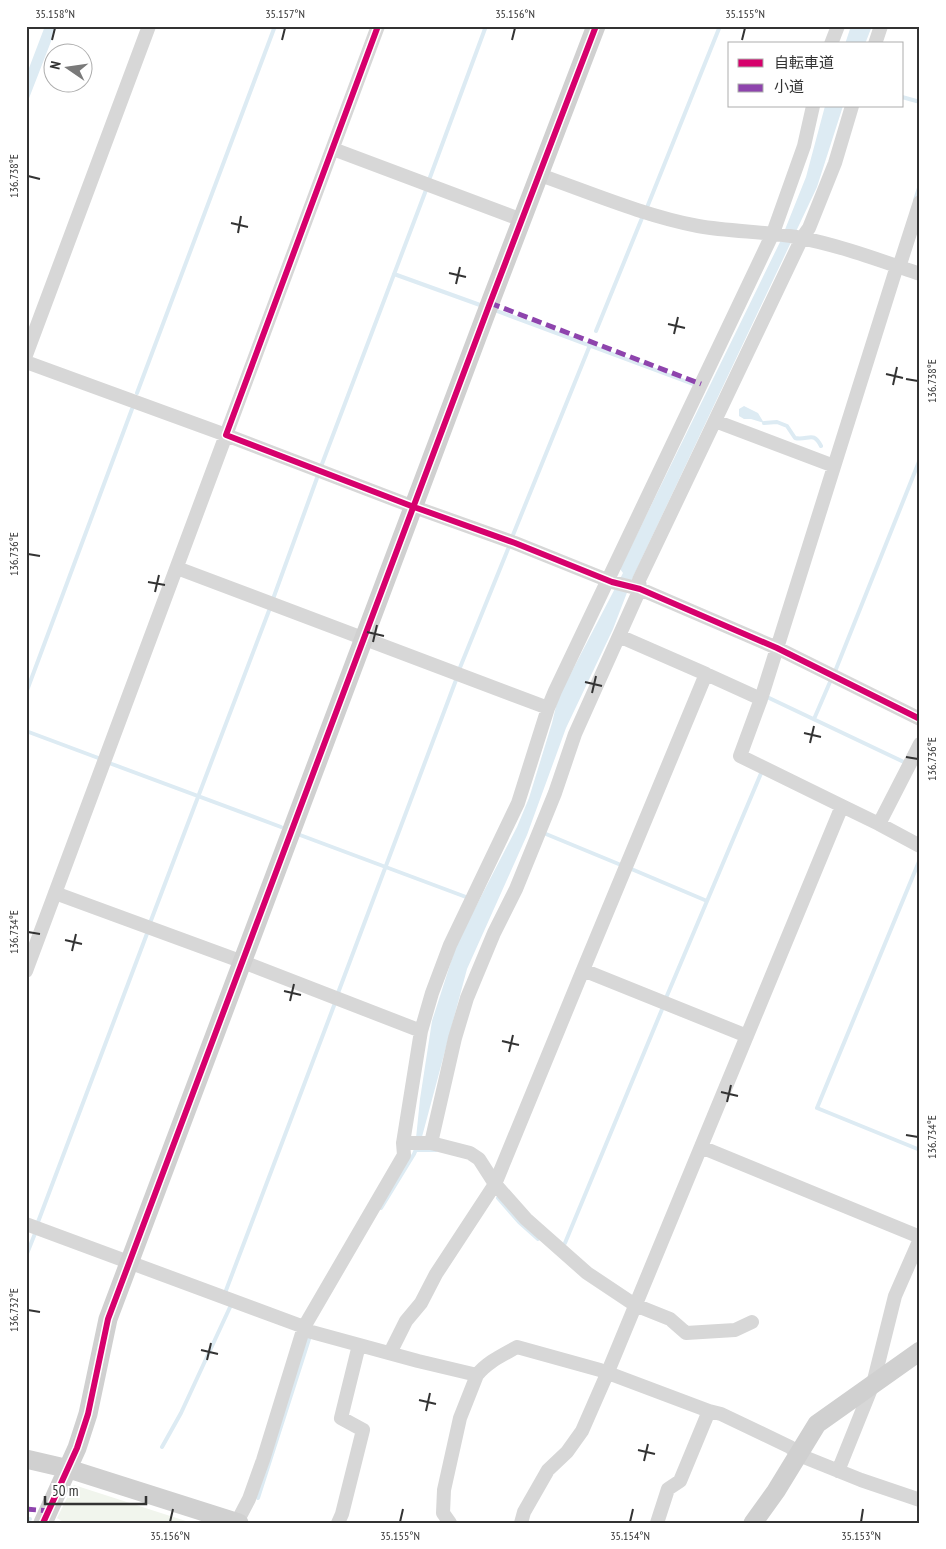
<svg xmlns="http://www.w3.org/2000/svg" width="946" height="1549" font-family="'PT Sans Narrow','Noto Sans JP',sans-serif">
  <rect width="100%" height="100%" fill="#fff"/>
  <path fill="#f1f5ed" d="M 74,1485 L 192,1523 L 65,1523 L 57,1518 L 73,1486 Z"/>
  <path fill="#ddebf3" d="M 45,26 L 57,26 L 26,106 L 26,76 Z
    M 851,26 L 872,26 L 865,44 L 845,44 Z
    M 825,106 L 843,106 L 817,187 L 633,577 L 613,629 L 566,728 L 527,835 L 467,969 L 419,1148 L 415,1148 L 420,1099 L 432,1021 L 457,943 L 517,827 L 529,798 L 552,723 L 558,698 L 623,573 L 620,569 L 780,242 L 806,177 Z
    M 744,406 L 758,413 L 764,423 L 751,419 L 744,419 L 739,416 L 739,409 Z"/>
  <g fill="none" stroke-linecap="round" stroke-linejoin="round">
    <path stroke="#ddebf3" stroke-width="4" d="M 902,97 L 920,102
      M 429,180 L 486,26
      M 915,200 L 920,185
      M 648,205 L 720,26
      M 394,274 L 480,305
      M 497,311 L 693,384
      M 596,331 L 642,218
      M 137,393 L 275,26
      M 764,423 L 777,422 L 787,426 L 795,438 C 808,441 813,430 821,446
      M 322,464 L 426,190
      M 513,535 L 590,345
      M 273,599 L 317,478
      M 836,669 L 920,459
      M 459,670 L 508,549
      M 26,693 L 132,409
      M 767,697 L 906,763
      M 814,719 L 830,682
      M 26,731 L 101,759
      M 109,763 L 281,827
      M 546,834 L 621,865
      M 300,835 L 466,897
      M 920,859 L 817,1108 L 920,1150
      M 629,868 L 707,901
      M 150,923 L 270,608
      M 338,993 L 456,680
      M 666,998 L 762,771
      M 416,1150 L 436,1150
      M 498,1198 L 519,1222 L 538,1239
      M 381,1208 L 414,1154 L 417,1147
      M 38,1222 L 148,931
      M 565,1243 L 663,1007
      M 26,1256 L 36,1231
      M 225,1293 L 335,1003
      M 162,1447 L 181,1413 L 231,1305
      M 258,1498 L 310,1336
      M 26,1519 L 30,1519"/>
    <path stroke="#d7d7d7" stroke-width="14" d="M 378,26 L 226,435 L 414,507 L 515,543 L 612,582 L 640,589 L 777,648 L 920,719
      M 831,44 L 838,26
      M 875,44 L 881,26
      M 333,149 L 522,220
      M 540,175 C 591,193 645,216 698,226 C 731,232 764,231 796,237 C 839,245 879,260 920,274
      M 26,355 L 149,26
      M 26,362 L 226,435 L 26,971
      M 715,421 L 834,466
      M 177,568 L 548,708 L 518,803 L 450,945 L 432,993 L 421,1031
      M 619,636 L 706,674 L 583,970 L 747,1036
      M 706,674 L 761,699 L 897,266 L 901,261 L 920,202
      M 761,699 L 740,756 L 842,806
      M 548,708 L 555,691 L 773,233 L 804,146 L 813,106
      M 879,824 L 920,846
      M 55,893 L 243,962 L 421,1031 L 403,1143 L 431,1143 L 470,1153 L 479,1159 L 495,1184 L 526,1219 L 587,1273 L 635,1305 L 670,1319 L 686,1333 L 735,1330 L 752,1322
      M 431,1143 L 455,1038 L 467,998 L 494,933 L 516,889 L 555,793 L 575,734 L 640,589 L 639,580 L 802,238 L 809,228 L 835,163 L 852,106
      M 701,1147 L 920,1237
      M 26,1224 L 304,1327 L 308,1331 L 418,1361 L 477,1375 C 487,1362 503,1355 517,1347 L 600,1370 L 709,1411 L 721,1414 L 790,1447 L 799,1455 L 861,1480 L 920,1500
      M 390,1353 L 406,1321 L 421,1303 L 436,1274 L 495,1184 L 583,970
      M 838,1471 L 873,1384 L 895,1296 L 920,1239
      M 237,1522 L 249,1499 L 263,1460 L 304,1327 L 404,1155 L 403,1143
      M 338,1523 L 342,1514 L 363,1430 L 341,1418 L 359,1345
      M 450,1523 L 443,1513 L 444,1490 L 460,1418 L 477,1375
      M 521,1523 L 524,1512 L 548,1470 L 567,1452 L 582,1431 L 607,1374 L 842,806 L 879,824 L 920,744
      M 657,1523 L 668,1489 L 680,1481 L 709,1411"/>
    <path stroke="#d0d0d0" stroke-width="19" d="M 26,1459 L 69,1469 L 239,1523
      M 43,1523 L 77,1448 L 88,1414 L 108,1319 L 490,303 L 596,26
      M 753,1523 L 776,1491 L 817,1424 L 920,1351"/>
    <path stroke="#8e44ad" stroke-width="5" stroke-dasharray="10 5" stroke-linecap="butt" d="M 490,303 L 701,384
      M 26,1509 L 49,1511"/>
    <g stroke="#fff" stroke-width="9">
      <path id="cycleway" d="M 378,26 L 226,435 L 414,507 L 515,543 L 612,582 L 640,589 L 777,648 L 920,719
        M 43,1523 L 77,1448 L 88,1414 L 108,1319 L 490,303 L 596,26"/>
    </g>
    <use href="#cycleway" stroke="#d6006c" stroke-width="6"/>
  </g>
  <path fill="none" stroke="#333" stroke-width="2" d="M 52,40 L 55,28M 282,40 L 285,28M 512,40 L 515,28M 742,40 L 745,28M 28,176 L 40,179M 231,223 L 248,227M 238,233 L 241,216M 449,273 L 466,277M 456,284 L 460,267M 668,324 L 685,328M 674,334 L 678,317M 886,374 L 903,378M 906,379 L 918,381M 893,385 L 897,367M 28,554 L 40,556M 148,582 L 165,585M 155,592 L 159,575M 367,632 L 384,636M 373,642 L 377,625M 585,682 L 602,686M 592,693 L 596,676M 804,733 L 821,737M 810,743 L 814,726M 906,757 L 918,759M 28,932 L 40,934M 65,940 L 82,944M 72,951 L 76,934M 284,991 L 301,995M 290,1001 L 294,984M 502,1041 L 519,1045M 509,1052 L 513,1035M 721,1092 L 738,1096M 727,1102 L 731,1085M 906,1135 L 918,1137M 28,1310 L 40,1312M 201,1350 L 218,1354M 207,1360 L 211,1343M 419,1400 L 436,1404M 426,1411 L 430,1393M 638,1450 L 655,1454M 644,1461 L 648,1444M 170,1522 L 173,1509M 400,1522 L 403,1509M 630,1522 L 633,1509M 861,1522 L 863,1509"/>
  <rect width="946" height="1549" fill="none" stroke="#ffffff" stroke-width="55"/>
  <rect x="728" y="42" width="175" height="65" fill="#ffffff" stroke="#adadad"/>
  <rect x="738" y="59" width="25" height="8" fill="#d6006c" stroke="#adadad"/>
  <text x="774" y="68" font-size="15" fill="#333333">自転車道</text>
  <rect x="738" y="84" width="25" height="8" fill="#8e44ad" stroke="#adadad"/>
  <text x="774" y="92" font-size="15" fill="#333333">小道</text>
  <g transform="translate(68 68) rotate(283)"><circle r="24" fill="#ffffff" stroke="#adadad"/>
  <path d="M0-4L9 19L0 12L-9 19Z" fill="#7a7a7a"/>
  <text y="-8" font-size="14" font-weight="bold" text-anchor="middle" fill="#333333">N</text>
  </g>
  <path d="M45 1496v8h101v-8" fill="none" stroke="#333333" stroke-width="2.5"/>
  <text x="52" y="1496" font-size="15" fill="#333333" stroke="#ffffff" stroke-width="4" paint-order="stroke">50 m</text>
  <rect x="28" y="28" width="890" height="1494" fill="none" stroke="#333" stroke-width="2"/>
  <g font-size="12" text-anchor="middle" fill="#333">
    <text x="55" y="18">35.158°N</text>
    <text x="285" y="18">35.157°N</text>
    <text x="515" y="18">35.156°N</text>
    <text x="745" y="18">35.155°N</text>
    <text transform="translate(14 176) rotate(-90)" y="4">136.738°E</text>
    <text transform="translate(932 381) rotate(-90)" y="4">136.738°E</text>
    <text transform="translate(14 554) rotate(-90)" y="4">136.736°E</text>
    <text transform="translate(932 759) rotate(-90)" y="4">136.736°E</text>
    <text transform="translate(14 932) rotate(-90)" y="4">136.734°E</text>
    <text transform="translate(932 1137) rotate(-90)" y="4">136.734°E</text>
    <text transform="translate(14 1310) rotate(-90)" y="4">136.732°E</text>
    <text x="170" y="1540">35.156°N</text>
    <text x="400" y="1540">35.155°N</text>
    <text x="630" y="1540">35.154°N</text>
    <text x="861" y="1540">35.153°N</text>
  </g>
</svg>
